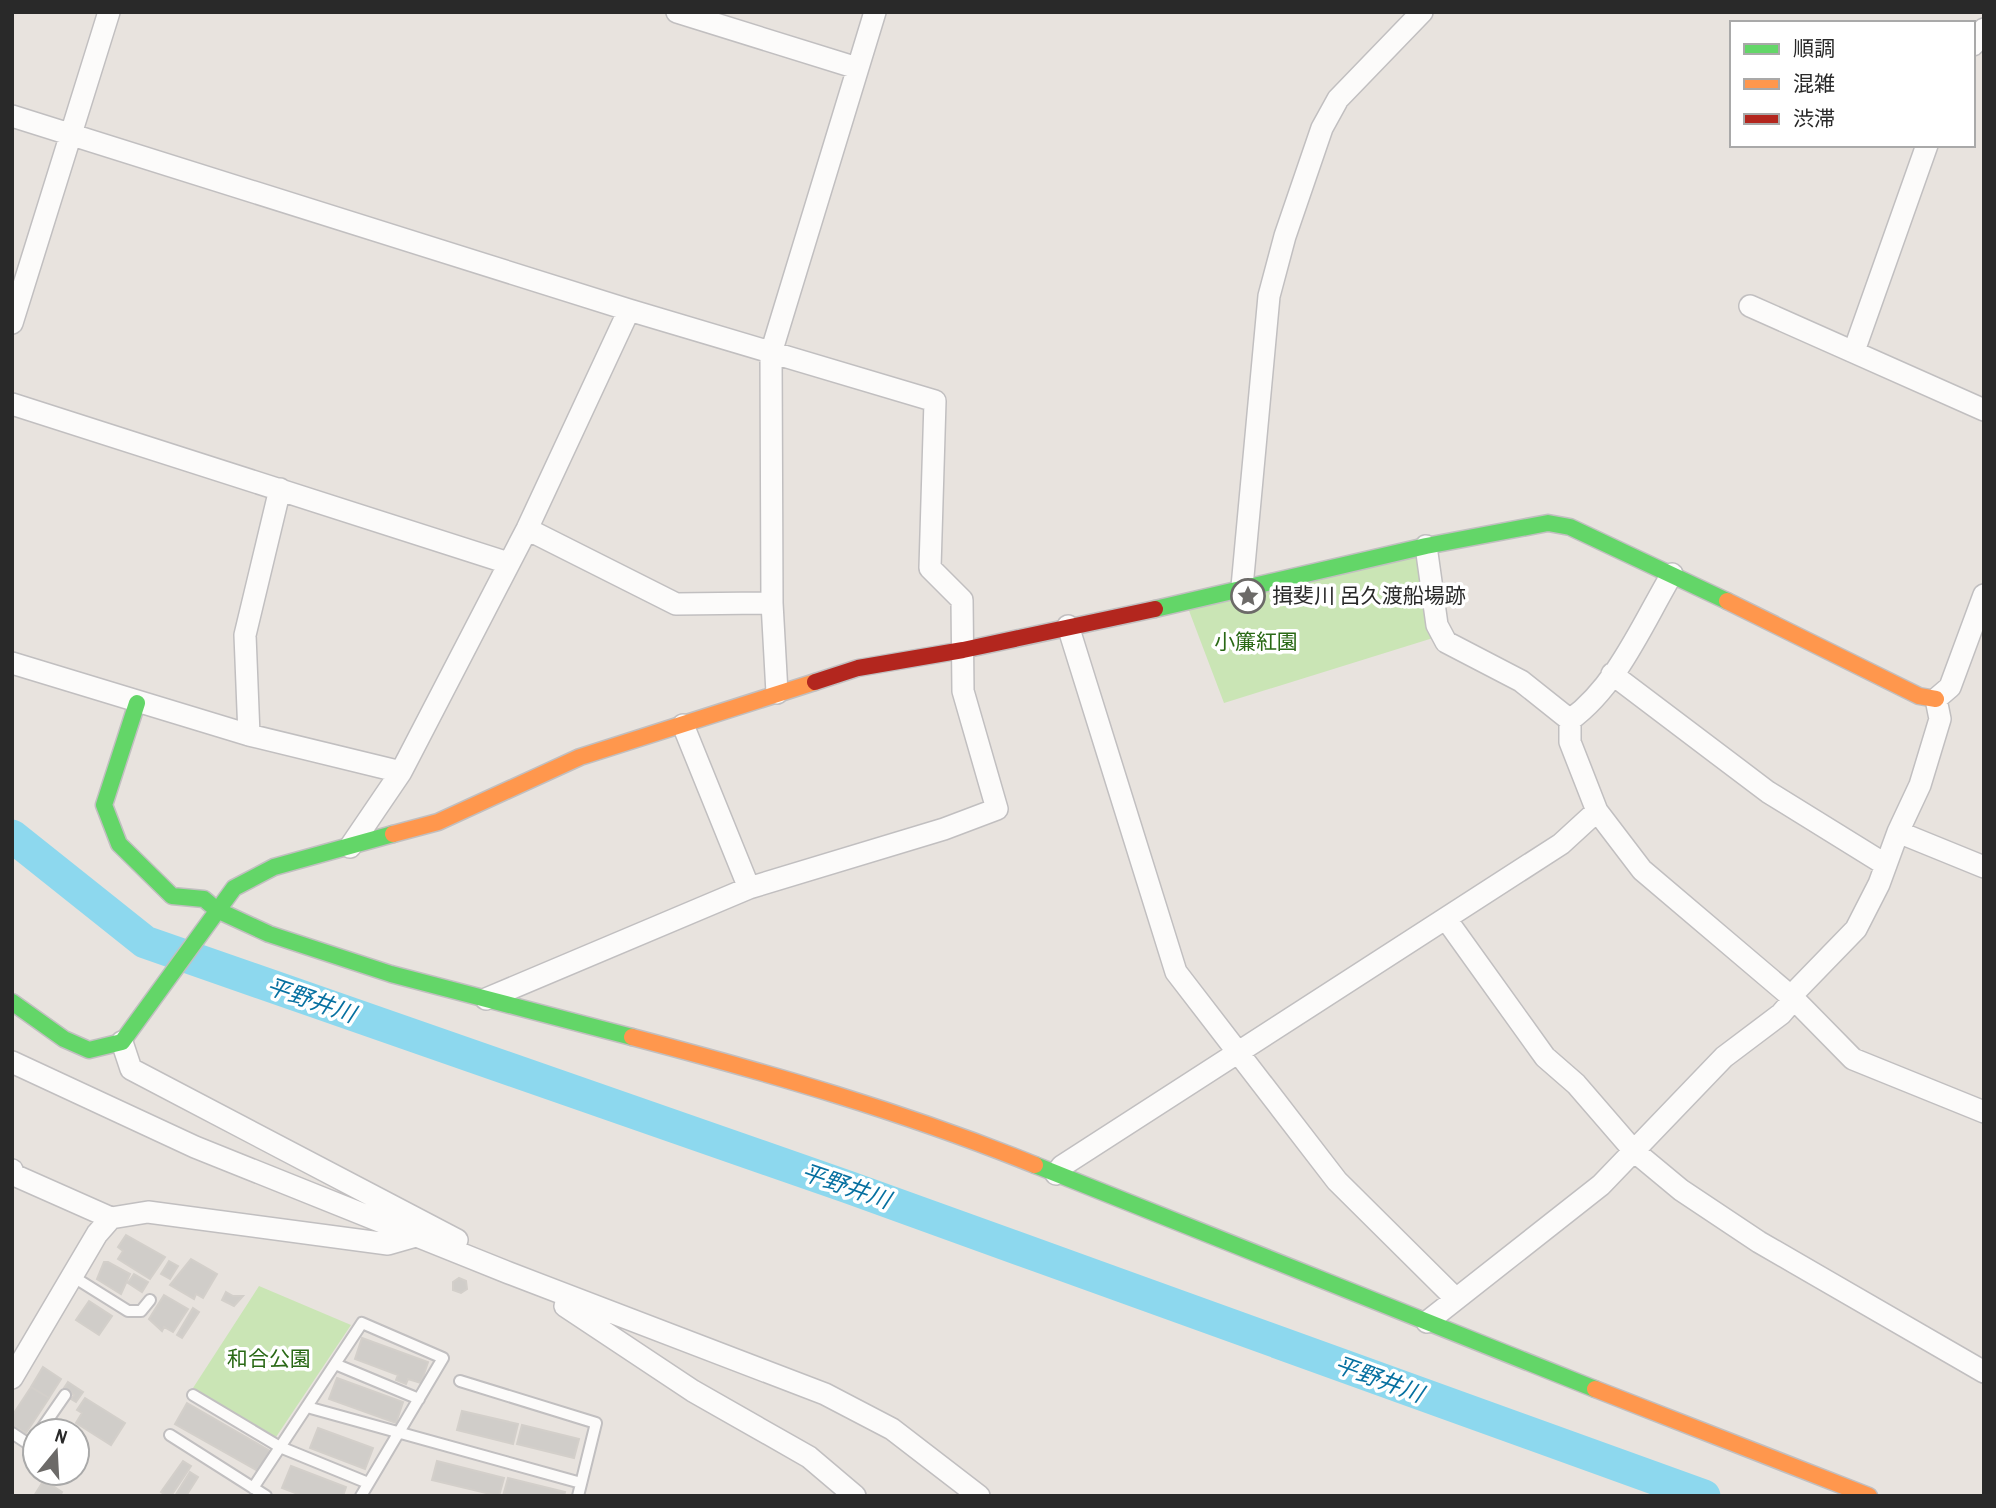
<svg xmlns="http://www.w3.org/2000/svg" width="1996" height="1508" font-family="'Archivo Narrow','Noto Sans JP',sans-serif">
  <rect width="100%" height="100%" fill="#e8e3de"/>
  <path fill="#cae5b5" d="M 1420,552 L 1433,638 L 1224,703 L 1188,608 Z
    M 259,1286 L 351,1325 L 276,1437 L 193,1388 Z"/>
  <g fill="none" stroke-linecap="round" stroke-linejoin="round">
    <path stroke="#8dd8ee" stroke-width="33" d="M 12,836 L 145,942 L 848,1187 L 1704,1496"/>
  </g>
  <path fill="#d0cdc9" stroke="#d3cfca" stroke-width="2" d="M 126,1235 L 165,1257 L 150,1279 L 118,1259 L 123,1251 L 118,1247 Z
    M 191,1259 L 217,1274 L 203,1298 L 196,1294 L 194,1299 L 170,1285 Z
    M 169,1261 L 178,1266 L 170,1279 L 161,1274 Z
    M 104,1262 L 108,1262 L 130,1274 L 121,1294 L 97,1279 Z
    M 134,1274 L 148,1282 L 142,1292 L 128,1283 Z
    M 459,1278 L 466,1281 L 467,1289 L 461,1293 L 453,1290 L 453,1282 Z
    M 226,1292 L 233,1296 L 243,1296 L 234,1306 L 222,1300 Z
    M 164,1295 L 188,1309 L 173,1332 L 164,1327 L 162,1331 L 149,1319 Z
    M 89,1301 L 112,1316 L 99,1335 L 76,1320 Z
    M 193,1308 L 199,1312 L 182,1338 L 177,1335 Z
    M 362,1338 L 428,1362 L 421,1383 L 408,1379 L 406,1384 L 396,1380 L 398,1375 L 355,1359 Z
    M 43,1367 L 61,1379 L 49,1398 L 31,1387 Z
    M 337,1378 L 403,1402 L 396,1423 L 329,1399 Z
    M 68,1382 L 83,1392 L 76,1402 L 71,1399 L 74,1395 L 64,1388 Z
    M 31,1387 L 49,1398 L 26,1433 L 12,1425 L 12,1416 Z
    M 85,1398 L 125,1423 L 111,1445 L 76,1423 L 82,1413 L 77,1410 Z
    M 187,1403 L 270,1451 L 258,1471 L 175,1424 Z
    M 462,1411 L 518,1424 L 513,1444 L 457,1430 Z
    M 522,1425 L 579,1439 L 574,1458 L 517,1444 Z
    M 318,1428 L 373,1448 L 365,1469 L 310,1448 Z
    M 183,1461 L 191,1466 L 171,1496 L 167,1496 L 161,1492 Z
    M 437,1461 L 504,1478 L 499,1496 L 432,1480 Z
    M 291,1466 L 346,1487 L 343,1496 L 303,1496 L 282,1488 Z
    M 190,1472 L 198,1477 L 186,1496 L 175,1496 Z
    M 508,1478 L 565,1492 L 564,1496 L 503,1496 Z
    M 44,1480 L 62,1492 L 60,1496 L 34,1496 Z"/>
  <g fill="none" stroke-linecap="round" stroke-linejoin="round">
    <g stroke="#c1bfc0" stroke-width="14">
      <path id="lane" d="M 72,1276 L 128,1311 L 141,1311 L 150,1300
        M 335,1364 L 419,1399
        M 460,1381 L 596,1423 L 578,1496
        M 193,1395 L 280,1447 L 368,1483
        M 307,1407 L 581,1483
        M 40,1431 L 65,1395
        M 12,1433 L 30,1445 L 35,1438
        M 170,1435 L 266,1496
        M 253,1488 L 362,1323 L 443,1358 L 361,1496"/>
    </g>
    <g stroke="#c1bfc0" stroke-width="24">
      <path id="street" d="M 677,12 L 857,68
        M 1973,45 L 1984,29
        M 12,116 L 629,310 L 935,401 L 930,568 L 962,600 L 963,691 L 997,809 L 944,829 L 749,888 L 486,999
        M 1750,306 L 1984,410
        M 12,323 L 109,12
        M 1854,351 L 1927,145
        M 12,404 L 508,563
        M 527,529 L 676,604 L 772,603
        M 1426,546 L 1437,625 L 1446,642 L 1521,681 L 1570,720 L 1570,742 L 1597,811 L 1642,870 L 1794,999 L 1853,1059 L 1984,1112
        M 1242,587 L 1269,296 L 1285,236 L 1322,128 L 1338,99 L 1422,12
        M 1068,626 L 1176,972 L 1337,1181 L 1455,1298
        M 12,663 L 249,735 L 401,772
        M 1612,674 L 1768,792 L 1886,865
        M 777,693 L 772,603 L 771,353 L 875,12
        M 1570,720 C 1617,686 1643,623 1672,574
        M 683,725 L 749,888
        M 249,735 L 245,635 L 280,489
        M 1898,832 L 1984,867
        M 350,847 L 401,772 L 527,529 L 629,310
        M 1446,919 L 1545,1057 L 1576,1084 L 1634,1151 L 1681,1190 L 1759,1242 L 1984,1372
        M 1791,996 L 1856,929 L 1879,884 L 1898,832 L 1920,785 L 1940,719 L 1936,699 L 1950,687 L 1984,595
        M 122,1042 L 131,1069 L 457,1240
        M 12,1062 L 195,1147 L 509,1273 L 825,1394 L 892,1429 L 979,1496
        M 12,1170 L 14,1175 L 111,1218 L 148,1212 L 388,1244 L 416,1236
        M 1056,1174 L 1062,1166 L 1561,844 L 1597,811
        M 565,1306 L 693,1391 L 809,1457 L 855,1496
        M 1427,1322 L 1601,1185 L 1724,1057 L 1781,1014 L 1794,999
        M 12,1378 L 97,1234 L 111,1218"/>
    </g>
    <g stroke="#c1bfc0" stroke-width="19">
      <path id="fast" d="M 1155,609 L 1426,546 L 1548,523 L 1570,527 L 1727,601
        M 137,703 L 104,805 L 119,844 L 172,896 L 204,899 L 217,910 L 269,934 L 391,974 L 632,1037
        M 12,1002 L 64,1039 L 89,1050 L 122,1042 L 234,888 L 274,867 L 393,834
        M 1035,1165 L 1595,1389"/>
    </g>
    <g stroke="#c1bfc0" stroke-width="19">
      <path id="slow" d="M 1727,601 L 1919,696 L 1936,699
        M 393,834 L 438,822 L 580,757 L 815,682
        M 632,1037 C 769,1073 904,1112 1035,1165
        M 1595,1389 L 1869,1496"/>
    </g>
    <g stroke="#c1bfc0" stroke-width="19">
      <path id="jam" d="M 815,682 L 858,668 L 963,650 L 1155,609"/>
    </g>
    <use href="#lane" stroke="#fcfbfa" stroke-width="10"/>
    <use href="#street" stroke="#fcfbfa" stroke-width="21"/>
    <use href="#fast" stroke="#63d668" stroke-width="16"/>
    <use href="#slow" stroke="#ff974d" stroke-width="16"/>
    <use href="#jam" stroke="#b3261e" stroke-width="16"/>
  </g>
  <defs>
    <g id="sight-ring" transform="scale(1.75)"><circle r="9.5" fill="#fff" stroke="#6c6a68" stroke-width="1.5"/><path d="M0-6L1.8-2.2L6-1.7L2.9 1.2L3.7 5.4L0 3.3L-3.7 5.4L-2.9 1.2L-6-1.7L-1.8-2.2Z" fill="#6c6a68"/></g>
  </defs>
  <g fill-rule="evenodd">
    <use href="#sight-ring" x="1248" y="596"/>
  </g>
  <g text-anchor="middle" stroke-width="7" stroke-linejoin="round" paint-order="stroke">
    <g font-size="21" fill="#292929" stroke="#fff" text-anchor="start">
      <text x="1272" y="603">揖斐川 呂久渡船場跡</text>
    </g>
    <g font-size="21" fill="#2a6916" stroke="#fff">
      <text x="1256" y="649">小簾紅園</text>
      <text x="269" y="1366">和合公園</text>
    </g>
    <g font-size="23" font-style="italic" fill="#0670a0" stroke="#fff">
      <text transform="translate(311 1000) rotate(19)" y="8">平野井川</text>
      <text transform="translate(846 1186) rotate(19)" y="8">平野井川</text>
      <text transform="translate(1379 1379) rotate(20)" y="8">平野井川</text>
    </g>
  </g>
  <rect width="1996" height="1508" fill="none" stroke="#292929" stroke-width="28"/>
  <rect x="1730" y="21" width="245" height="126" fill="#ffffff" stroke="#a9a9a9" stroke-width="2"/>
  <rect x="1744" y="44" width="35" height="10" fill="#63d668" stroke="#a9a9a9" stroke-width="2"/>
  <text x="1793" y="56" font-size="21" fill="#292929">順調</text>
  <rect x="1744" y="79" width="35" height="10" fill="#ff974d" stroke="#a9a9a9" stroke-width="2"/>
  <text x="1793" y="91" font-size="21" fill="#292929">混雑</text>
  <rect x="1744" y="114" width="35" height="10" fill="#b3261e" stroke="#a9a9a9" stroke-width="2"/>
  <text x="1793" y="126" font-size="21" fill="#292929">渋滞</text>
  <g transform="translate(56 1452) rotate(18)"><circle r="33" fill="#ffffff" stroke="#a9a9a9" stroke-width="2"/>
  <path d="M0-5L12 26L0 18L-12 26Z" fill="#6c6a68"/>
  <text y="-10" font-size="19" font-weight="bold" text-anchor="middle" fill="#292929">N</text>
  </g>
</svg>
